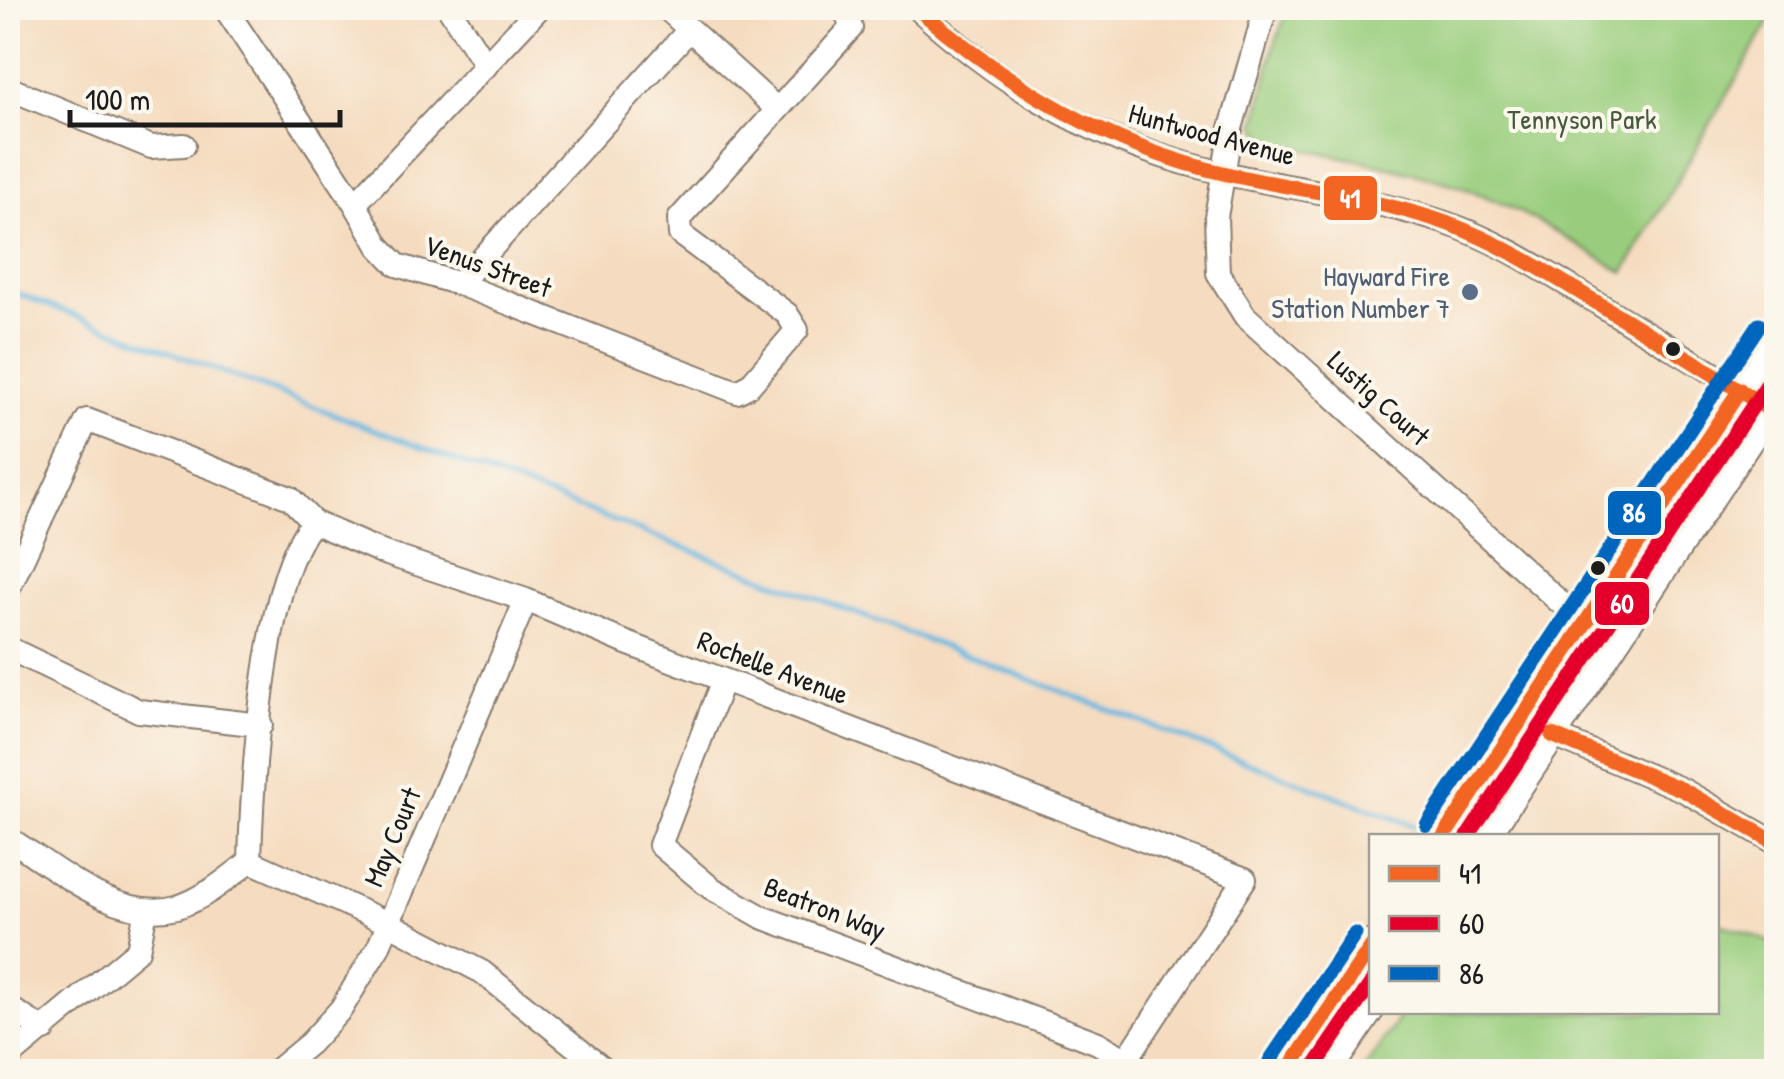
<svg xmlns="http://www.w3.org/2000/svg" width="1784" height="1079" font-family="'Patrick Hand',sans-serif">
  <rect width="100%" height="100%" fill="#fbf7ec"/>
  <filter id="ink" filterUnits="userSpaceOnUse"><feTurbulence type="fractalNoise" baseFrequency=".01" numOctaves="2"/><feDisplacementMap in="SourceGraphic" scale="20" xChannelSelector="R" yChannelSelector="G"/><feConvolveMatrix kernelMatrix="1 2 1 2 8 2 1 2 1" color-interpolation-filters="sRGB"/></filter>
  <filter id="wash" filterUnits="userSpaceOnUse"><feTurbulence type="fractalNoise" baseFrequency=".0048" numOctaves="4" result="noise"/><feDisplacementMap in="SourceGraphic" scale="40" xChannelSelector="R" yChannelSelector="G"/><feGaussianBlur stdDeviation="2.25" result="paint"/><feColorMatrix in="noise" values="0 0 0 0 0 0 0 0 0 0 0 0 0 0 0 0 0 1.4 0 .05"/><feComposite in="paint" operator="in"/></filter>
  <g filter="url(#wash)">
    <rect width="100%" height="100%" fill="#f5dcc0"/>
    <path fill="#99cd7d" stroke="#5a744c" stroke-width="2.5" d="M 1288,8 L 1776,8 L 1776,10 L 1624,273 C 1575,243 1524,210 1469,190 C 1404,167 1336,156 1268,142 L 1256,124 L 1273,49 Z
      M 1717,922 L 1776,944 L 1776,1071 L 1363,1071 L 1403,1012 L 1716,1012 Z"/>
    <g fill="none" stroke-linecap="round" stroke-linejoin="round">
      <path stroke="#65b7e0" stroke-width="5" d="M 8,290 L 1417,827"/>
    </g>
  </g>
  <g filter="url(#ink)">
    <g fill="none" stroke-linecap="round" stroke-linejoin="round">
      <g stroke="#887c6e" stroke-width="26">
        <path id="minor" d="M 225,8 L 355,204 L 379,246 L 397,265 L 459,284 L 737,392 L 749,386 L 797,330 L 787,314 L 680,234 L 679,219 L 851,28 L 847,14 L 840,8
          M 449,8 L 486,66
          M 666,8 L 777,109
          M 917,8 C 1008,91 1106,148 1228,174 C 1300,190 1373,199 1443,222 C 1501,241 1552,276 1604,307 C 1653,338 1704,366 1753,399
          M 1266,8 L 1231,128 L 1216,217 L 1218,273 L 1245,316 L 1585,625
          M 8,15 L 10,8
          M 8,88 L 151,147 L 184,145
          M 355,204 L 539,8
          M 459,284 L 689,30
          M 8,590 L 87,420 L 290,498 L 313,522 L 384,553 L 526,600 L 624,642 L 1245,879 L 1127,1059
          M 8,648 L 139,711 L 261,725
          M 723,680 L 660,845 L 711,888 L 762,917 L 1072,1033 L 1098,1043 L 1146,1072
          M 1552,735 L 1683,790 L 1776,843
          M 8,838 C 55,867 117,923 177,907 C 204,899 228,878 250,861
          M 250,861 L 388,923 L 482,972 L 607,1072
          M 250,861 C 252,784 263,578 313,522
          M 8,1007 L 44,1030
          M 8,1058 L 138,950 L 146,910
          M 275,1072 L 310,1043 L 341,1009 L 378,948 L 526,600"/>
      </g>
      <g stroke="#887c6e" stroke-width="34">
        <path id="major" d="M 1444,836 L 1776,336
          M 1484,836 L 1776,397
          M 1287,1072 L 1372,945
          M 1326,1072 L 1372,1004"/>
      </g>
      <use href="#minor" stroke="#fff" stroke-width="22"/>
      <use href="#major" stroke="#fff" stroke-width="30"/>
      <g stroke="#fbf7ec" stroke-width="22">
        <path id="bus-1" d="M 917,8 C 1009,87 1108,147 1227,174 C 1301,191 1377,198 1449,224 C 1501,243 1548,273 1596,302 C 1656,339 1717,375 1776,414
          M 1552,735 L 1683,790 L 1776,843
          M 1444,836 L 1740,390
          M 1287,1072 L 1372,946"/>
      </g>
      <g stroke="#fbf7ec" stroke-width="22">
        <path id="bus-2" d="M 1468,836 L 1776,371
          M 1311,1072 L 1372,982"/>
      </g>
      <g stroke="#fbf7ec" stroke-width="22">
        <path id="bus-3" d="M 1427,825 L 1759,325
          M 1270,1061 L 1355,934"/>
      </g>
      <use href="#bus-1" stroke="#f26522" stroke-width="15"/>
      <use href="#bus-2" stroke="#e4002b" stroke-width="15"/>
      <use href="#bus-3" stroke="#0065bd" stroke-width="15"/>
    </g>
  </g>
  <circle fill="#5c6f8a" stroke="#fbf7ec" stroke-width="4" cx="1470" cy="292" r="10"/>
  <g fill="#1c1c1c" stroke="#fbf7ec" stroke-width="4">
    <circle cx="1673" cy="349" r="9"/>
    <circle cx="1598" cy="568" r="9"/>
  </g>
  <g text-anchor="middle" stroke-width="8" stroke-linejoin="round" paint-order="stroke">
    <g font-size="28" fill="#485a3e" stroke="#fbf7ec">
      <text x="1582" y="129">Tennyson Park</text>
    </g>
    <g font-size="28" fill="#1c1c1c" stroke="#fbf7ec">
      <text transform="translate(1212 134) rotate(15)" y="10">Huntwood Avenue</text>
      <text transform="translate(488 266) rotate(20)" y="10">Venus Street</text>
      <text transform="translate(1379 398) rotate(42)" y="10">Lustig Court</text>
      <text transform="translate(773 667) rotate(21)" y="10">Rochelle Avenue</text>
      <text transform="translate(392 837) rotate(-67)" y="10">May Court</text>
      <text transform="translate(825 908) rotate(21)" y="10">Beatron Way</text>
    </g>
    <g font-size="28" fill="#4e5e75" stroke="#fbf7ec" text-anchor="end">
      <text x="1450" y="286">Hayward Fire<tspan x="1450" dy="32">Station Number 7</tspan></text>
    </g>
  </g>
  <g stroke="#fbf7ec" stroke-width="4">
    <rect x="1322" y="174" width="57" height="48" rx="10" fill="#f26522"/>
    <rect x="1606" y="489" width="57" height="48" rx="10" fill="#0065bd"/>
    <rect x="1593" y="580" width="58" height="47" rx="10" fill="#e4002b"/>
  </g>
  <g font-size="28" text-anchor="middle" font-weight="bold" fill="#fff">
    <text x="1350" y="208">41</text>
    <text x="1634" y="522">86</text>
    <text x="1622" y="613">60</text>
  </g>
  <rect width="1784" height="1079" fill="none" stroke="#fbf7ec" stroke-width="40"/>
  <rect x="1369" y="834" width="350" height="180" fill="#fbf7ec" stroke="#a29f99" stroke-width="2.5"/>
  <rect x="1389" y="866" width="50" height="15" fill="#f26522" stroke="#a29f99" stroke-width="2.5"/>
  <text x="1459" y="884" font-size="30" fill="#1c1c1c">41</text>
  <rect x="1389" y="916" width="50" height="15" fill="#e4002b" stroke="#a29f99" stroke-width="2.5"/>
  <text x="1459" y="934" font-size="30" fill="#1c1c1c">60</text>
  <rect x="1389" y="966" width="50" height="15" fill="#0065bd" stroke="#a29f99" stroke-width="2.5"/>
  <text x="1459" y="984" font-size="30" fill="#1c1c1c">86</text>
  <path d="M70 110v15h270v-15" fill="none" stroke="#1c1c1c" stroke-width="5"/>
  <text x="85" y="110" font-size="30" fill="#1c1c1c" stroke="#fbf7ec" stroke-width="8" paint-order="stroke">100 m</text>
</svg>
